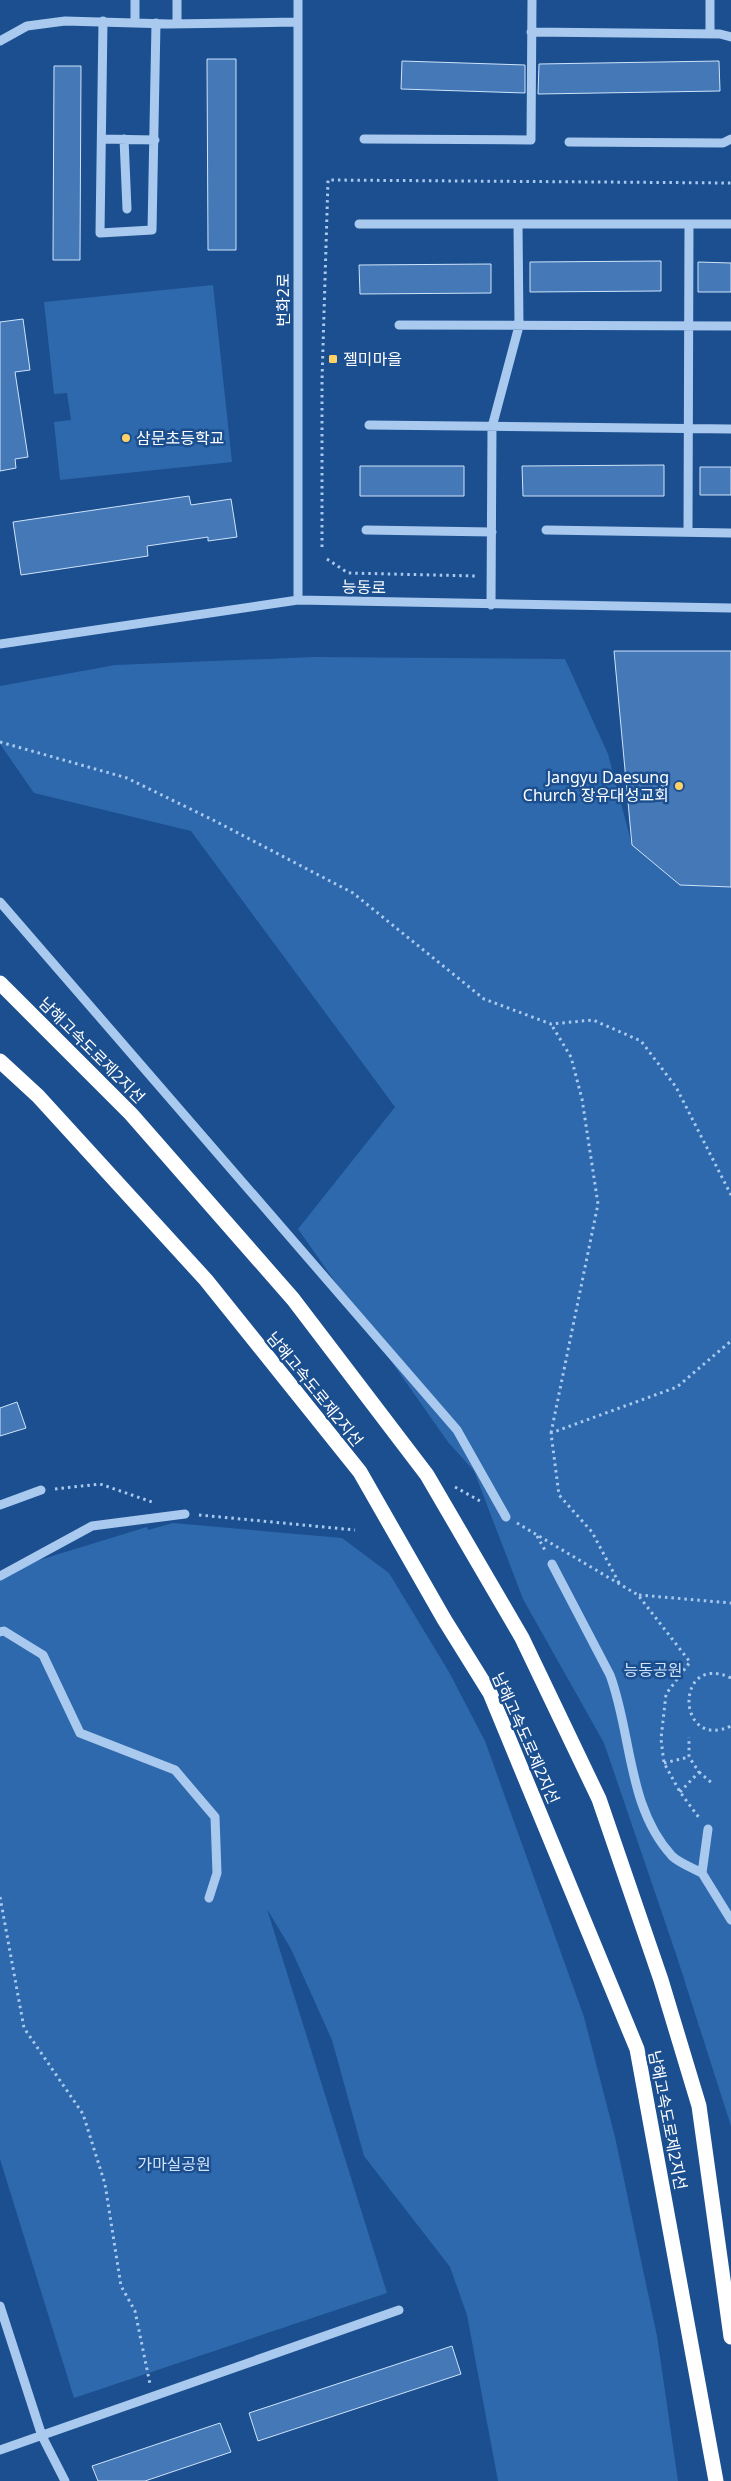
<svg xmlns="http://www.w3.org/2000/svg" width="731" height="2481" font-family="'Noto Sans','Noto Sans KR',sans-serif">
  <rect width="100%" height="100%" fill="#1b4f8f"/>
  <path fill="#2e69ad" d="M 213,285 L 232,462 L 60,480 L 54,422 L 71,420 L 67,393 L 54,394 L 44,302 Z
    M 315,657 L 565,659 L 608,754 L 632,845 L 680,885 L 731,887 L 731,2126 L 677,1957 L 604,1743 L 523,1599 L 474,1471 L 448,1442 L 298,1229 L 395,1107 L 191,831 L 34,793 L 0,744 L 0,686 L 115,665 Z
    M 173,1523 L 342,1538 L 389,1573 L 449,1672 L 485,1741 L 584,2017 L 615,2137 L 657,2336 L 678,2481 L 498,2481 L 467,2315 L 450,2267 L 364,2156 L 332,2040 L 291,1949 L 267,1909 L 387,2293 L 74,2398 L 0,2159 L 0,1572 L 147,1527 L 148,1530 Z"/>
  <path fill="#4478b7" stroke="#cfe3fa" d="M 207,59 L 236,59 L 236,250 L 208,250 Z
    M 402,61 L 525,65 L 525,93 L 401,89 Z
    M 719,61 L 720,91 L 538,94 L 539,64 Z
    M 54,66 L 81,66 L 80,260 L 53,260 Z
    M 661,261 L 661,291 L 530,292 L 530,262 Z
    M 698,262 L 731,263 L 731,292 L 698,292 Z
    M 491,264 L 491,293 L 360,294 L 359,265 Z
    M 23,319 L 30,370 L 15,372 L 28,457 L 15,459 L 16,468 L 0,471 L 0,322 Z
    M 664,465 L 664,496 L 523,496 L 522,466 Z
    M 360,466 L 464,466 L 464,496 L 360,496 Z
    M 700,467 L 731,467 L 731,495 L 700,495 Z
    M 189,496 L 191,505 L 231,499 L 237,537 L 208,541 L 208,537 L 147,546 L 148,556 L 21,575 L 13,522 Z
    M 614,651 L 731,651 L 731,887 L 680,885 L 632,845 Z
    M 17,1402 L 26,1428 L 0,1436 L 0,1408 Z
    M 452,2346 L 461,2374 L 258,2441 L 249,2413 Z
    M 220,2423 L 231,2452 L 145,2481 L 98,2481 L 92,2466 Z"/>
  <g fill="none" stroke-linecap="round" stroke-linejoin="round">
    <path stroke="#a9c9ee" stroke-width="3" stroke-dasharray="2.5 4" stroke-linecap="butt" d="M 322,547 L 322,380 L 328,180 L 731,183
      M 327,559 L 348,573 L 477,576
      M 0,742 L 127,778 L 215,821 L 353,893 L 484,999 L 551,1024 L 593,1020 L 641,1041 L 676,1087 L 731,1195
      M 551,1433 L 598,1204 L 582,1099 L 571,1057 L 551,1024
      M 455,1487 L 480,1501
      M 55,1489 L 100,1484 L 155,1503
      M 199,1515 L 355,1530
      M 517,1523 L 638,1595 L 690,1662 L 666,1694 L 661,1739 L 664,1763 L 680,1792 L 700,1819
      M 537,1536 L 546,1552
      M 619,1583 L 592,1532 L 559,1495 L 551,1433 L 677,1387 L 731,1341
      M 639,1595 L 731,1603
      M 731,1678 C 674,1651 676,1752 731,1726
      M 664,1763 L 689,1757 L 689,1737
      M 699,1772 L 713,1784
      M 680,1792 L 699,1772 L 689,1757
      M 0,1897 L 24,2028 L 83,2114 L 105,2184 L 121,2286 L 135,2311 L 150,2384"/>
    <path stroke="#a9c9ee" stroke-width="9" d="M 298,0 L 298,600
      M 103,21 L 100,233 L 152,230 L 156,23
      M 135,22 L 135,0
      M 177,22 L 177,0
      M 531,32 L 720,34 L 731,37
      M 710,34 L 710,0
      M 0,41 L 27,26 L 65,21 L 169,24 L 298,22
      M 102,139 L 155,140
      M 124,139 L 127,209
      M 364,139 L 531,140 L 532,0
      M 569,142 L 723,143 L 731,139
      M 359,224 L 731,224
      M 399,325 L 731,326
      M 369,425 L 731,429
      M 366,530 L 492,532
      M 546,530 L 731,533
      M 688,532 L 689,224
      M 491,605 L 492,427 L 519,326 L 518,224
      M 0,644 L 298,600 L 731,608
      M 0,902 L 457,1430 L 506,1517
      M 0,1505 L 41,1490
      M 552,1564 L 610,1675 C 632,1734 627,1807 672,1856 C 679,1863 693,1868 702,1873 L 708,1829
      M 0,1576 L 92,1526 L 185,1514
      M 0,1632 L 4,1631 L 43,1655 L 80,1733 L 175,1770 L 215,1817 L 217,1873 L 209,1898
      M 702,1873 L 731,1920
      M 0,2306 L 42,2436 L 65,2481
      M 0,2450 L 399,2310"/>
    <path stroke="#fff" stroke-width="15" d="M 0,983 L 131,1114 L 293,1299 L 427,1475 L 522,1638 L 599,1799 L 661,1980 L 699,2106 L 731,2337
      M 0,1061 L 38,1096 L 206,1280 L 360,1472 L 444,1619 L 490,1693 L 637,2049 L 716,2481"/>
  </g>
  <g fill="#ffd166" stroke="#1b4f8f" stroke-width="2">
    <rect x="328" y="354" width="10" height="10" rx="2.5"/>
    <circle cx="126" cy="438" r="5"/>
    <circle cx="679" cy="786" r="5"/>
  </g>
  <g text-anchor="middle" stroke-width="5" stroke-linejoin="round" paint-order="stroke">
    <g font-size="16" fill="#fff" stroke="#1b4f8f">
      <text transform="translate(283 300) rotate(-90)" y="6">번화2로</text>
      <text transform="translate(364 587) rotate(1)" y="6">능동로</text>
      <text transform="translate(92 1050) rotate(45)" y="6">남해고속도로제2지선</text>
      <text transform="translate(315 1389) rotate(51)" y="6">남해고속도로제2지선</text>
      <text transform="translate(526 1738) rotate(66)" y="6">남해고속도로제2지선</text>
      <text transform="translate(668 2120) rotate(79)" y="6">남해고속도로제2지선</text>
    </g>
    <g font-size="16" fill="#fff" stroke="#1b4f8f" text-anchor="start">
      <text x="343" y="365">젤미마을</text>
      <text x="136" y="444">삼문초등학교</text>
      <text x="669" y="783" text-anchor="end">Jangyu Daesung<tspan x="669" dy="18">Church 장유대성교회</tspan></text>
    </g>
    <g font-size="16" fill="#cfe3fa" stroke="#1b4f8f">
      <text x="653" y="1676">능동공원</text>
      <text x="174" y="2170">가마실공원</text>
    </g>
  </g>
</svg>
